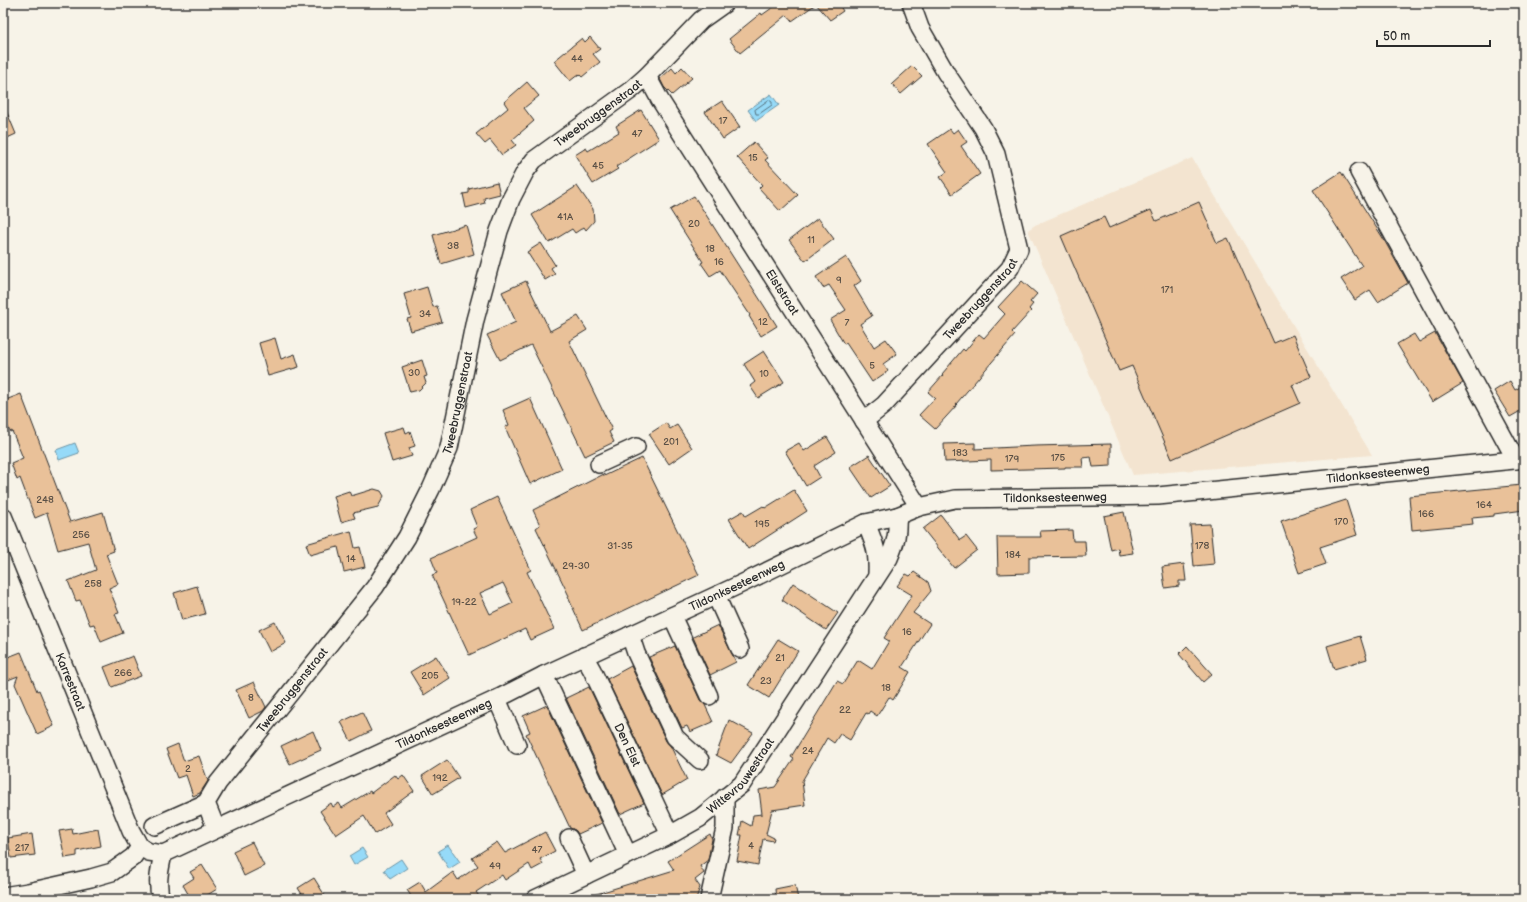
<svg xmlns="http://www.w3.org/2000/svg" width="1527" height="902" font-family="'Balsamiq Sans',sans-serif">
  <rect width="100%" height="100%" fill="#f7f3e8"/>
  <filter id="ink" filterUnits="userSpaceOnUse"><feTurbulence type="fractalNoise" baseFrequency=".025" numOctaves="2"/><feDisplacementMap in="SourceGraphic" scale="8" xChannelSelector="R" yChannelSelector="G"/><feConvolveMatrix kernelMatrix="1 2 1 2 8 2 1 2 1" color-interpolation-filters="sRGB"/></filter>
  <g filter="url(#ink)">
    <path fill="#f3e4d0" d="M 1192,158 L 1372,455 L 1133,475 L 1028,230 L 1035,225 Z"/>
    <path fill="#96daf8" stroke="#6b94a6" d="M 771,94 L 779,105 L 756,121 L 748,110 Z
      M 75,443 L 79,453 L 59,460 L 56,450 Z
      M 448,845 L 460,862 L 449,869 L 438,851 Z
      M 362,848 L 368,857 L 354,865 L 349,856 Z
      M 401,859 L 407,868 L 390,879 L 384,870 Z"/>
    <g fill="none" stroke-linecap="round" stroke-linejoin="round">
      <path stroke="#56717d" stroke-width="1" d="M 769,100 L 772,102 L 772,105 L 759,114 L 756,114 L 755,110 Z"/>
    </g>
    <path fill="#e9c199" stroke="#2b2b2b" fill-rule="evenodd" d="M 779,3 L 838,3 L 843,11 L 830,20 L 816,4 L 792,21 L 787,15 L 740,53 L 729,39 L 761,13 L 762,15 Z
      M 590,37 L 600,49 L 593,54 L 600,62 L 582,77 L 579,74 L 570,81 L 554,61 L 582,38 L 585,42 Z
      M 912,66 L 922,76 L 901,94 L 892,84 Z
      M 682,67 L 692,78 L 672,95 L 664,87 L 660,79 L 672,68 L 676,73 Z
      M 527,82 L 539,96 L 524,108 L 534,121 L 512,140 L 516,145 L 502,155 L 490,140 L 485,144 L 476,134 L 508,108 L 504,102 Z
      M 722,101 L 740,127 L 723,139 L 705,112 Z
      M 3,103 L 16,134 L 3,140 Z
      M 641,110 L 659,139 L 616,167 L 618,169 L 593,184 L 575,155 L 586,148 L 588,151 L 619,132 L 616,126 Z
      M 950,129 L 953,133 L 958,129 L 967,142 L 961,146 L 980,174 L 952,194 L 940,177 L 947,172 L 928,144 Z
      M 754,142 L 768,158 L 765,160 L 798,195 L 780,211 L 759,188 L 762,185 L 737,157 Z
      M 1341,172 L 1383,238 L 1408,283 L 1378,302 L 1370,290 L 1355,300 L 1341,279 L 1362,266 L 1313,190 Z
      M 497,182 L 500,194 L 484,198 L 485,203 L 466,208 L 463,194 L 469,193 L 469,189 Z
      M 577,186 L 593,209 L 594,221 L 586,230 L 584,227 L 575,233 L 572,229 L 549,243 L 532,215 Z
      M 694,196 L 777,326 L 761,336 L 749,316 L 750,315 L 720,270 L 710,276 L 701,263 L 703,262 L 670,210 Z
      M 1199,202 L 1217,243 L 1228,238 L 1274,343 L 1293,335 L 1311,377 L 1292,385 L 1300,403 L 1172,459 L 1132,366 L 1119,371 L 1061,236 L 1104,217 L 1109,228 L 1151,210 L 1156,221 Z
      M 818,218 L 834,239 L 805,261 L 789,240 Z
      M 466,225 L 474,254 L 441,264 L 433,235 Z
      M 541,243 L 555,265 L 551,268 L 555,274 L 545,280 L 527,252 Z
      M 846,257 L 861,281 L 854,286 L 872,316 L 860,324 L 874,347 L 886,339 L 897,354 L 883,364 L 888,371 L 872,382 L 846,343 L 844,344 L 830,320 L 846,310 L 829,285 L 823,288 L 816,277 Z
      M 526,281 L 550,331 L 578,316 L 587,330 L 569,341 L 612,430 L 609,432 L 614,442 L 585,456 L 531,345 L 500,360 L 487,335 L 516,322 L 502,292 Z
      M 1022,281 L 1037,294 L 1030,302 L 1033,304 L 1029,309 L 1031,311 L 1012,332 L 1015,335 L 956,404 L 957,405 L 935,429 L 919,415 L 935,398 L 928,392 L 943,375 L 942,374 L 963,349 L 965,351 L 979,334 L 984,338 L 1005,314 L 998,307 Z
      M 427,287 L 433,307 L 437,306 L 442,322 L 411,331 L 407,319 L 411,318 L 404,294 Z
      M 1435,333 L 1463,383 L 1432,402 L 1397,344 L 1414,334 L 1419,342 Z
      M 275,338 L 281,359 L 295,354 L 299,367 L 268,376 L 259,343 Z
      M 764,351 L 784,382 L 758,398 L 750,386 L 755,382 L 744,364 Z
      M 422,360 L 427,376 L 424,377 L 426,383 L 419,390 L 410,392 L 402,367 Z
      M 1510,381 L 1515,390 L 1524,385 L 1524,409 L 1510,417 L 1494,391 Z
      M 21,394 L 70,522 L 103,512 L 114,551 L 106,554 L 118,584 L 109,588 L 119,613 L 115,614 L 123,633 L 101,642 L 94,624 L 90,625 L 80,600 L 76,601 L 68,581 L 96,570 L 88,542 L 58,550 L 47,513 L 35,518 L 20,478 L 17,480 L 11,463 L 23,458 L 12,431 L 10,432 L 3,416 L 3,401 Z
      M 530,398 L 562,469 L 530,484 L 505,427 L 509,425 L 503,410 Z
      M 666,423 L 670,429 L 677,425 L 692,448 L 669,464 L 649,434 Z
      M 404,427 L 406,433 L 410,431 L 415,446 L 409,448 L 412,456 L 392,462 L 383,433 Z
      M 827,437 L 836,452 L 814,466 L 820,477 L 806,486 L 785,451 L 799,443 L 804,451 Z
      M 975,443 L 975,449 L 1035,446 L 1111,444 L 1111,466 L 1093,467 L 1091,457 L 1082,458 L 1083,467 L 1065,467 L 1065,468 L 991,470 L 991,460 L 945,462 L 944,444 Z
      M 869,455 L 890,486 L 871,498 L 850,467 Z
      M 642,458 L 699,575 L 583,630 L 568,597 L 569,596 L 536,528 L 540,525 L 533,510 L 604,474 L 604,476 Z
      M 1522,485 L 1524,510 L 1494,514 L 1494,516 L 1472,518 L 1473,524 L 1412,530 L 1409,496 Z
      M 374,489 L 381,491 L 384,496 L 378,507 L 353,513 L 355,518 L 341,522 L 334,496 L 349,491 L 351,496 Z
      M 794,490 L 807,511 L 748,549 L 729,519 L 743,511 L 746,516 L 763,506 L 765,508 Z
      M 497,497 L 531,570 L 527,572 L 554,629 L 530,640 L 525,629 L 469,655 L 432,575 L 437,573 L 431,558 L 477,537 L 473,529 L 477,527 L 470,510 ZM 503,583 L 513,603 L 490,614 L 480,593 Z
      M 1346,500 L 1357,535 L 1320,547 L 1326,564 L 1299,573 L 1281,521 Z
      M 1124,512 L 1133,553 L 1119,555 L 1118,548 L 1111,550 L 1104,516 Z
      M 941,515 L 960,540 L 966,536 L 977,550 L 954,568 L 923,529 Z
      M 1210,524 L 1214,564 L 1194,566 L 1190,525 Z
      M 1072,530 L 1073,541 L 1085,541 L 1086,556 L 1029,557 L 1029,573 L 998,574 L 997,537 L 1041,537 L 1040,531 Z
      M 351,531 L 355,548 L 360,547 L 365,567 L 344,572 L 338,547 L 310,555 L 306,544 Z
      M 1184,564 L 1186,581 L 1179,581 L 1179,586 L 1165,588 L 1162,567 Z
      M 914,572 L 928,582 L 931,591 L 913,613 L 930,624 L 902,667 L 910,672 L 893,700 L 889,697 L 877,716 L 870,711 L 868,714 L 866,713 L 850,740 L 840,734 L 834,743 L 827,738 L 802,781 L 805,805 L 772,810 L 766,834 L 774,838 L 773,841 L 763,839 L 758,865 L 737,861 L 742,835 L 739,835 L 742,821 L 751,826 L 753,815 L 762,814 L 759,790 L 775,787 L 794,759 L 791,757 L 837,681 L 843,684 L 858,660 L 872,669 L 889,641 L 884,638 L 912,595 L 897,586 L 906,574 L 910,576 Z
      M 793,583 L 838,613 L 826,630 L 782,600 Z
      M 197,586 L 205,614 L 182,620 L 174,593 Z
      M 275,622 L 286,643 L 270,652 L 259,630 Z
      M 718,625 L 736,662 L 710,675 L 693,637 Z
      M 1360,636 L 1367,659 L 1334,669 L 1327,646 Z
      M 778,639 L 798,651 L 769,698 L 748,685 Z
      M 675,646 L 700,700 L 705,705 L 713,722 L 690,732 L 687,726 L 682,728 L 649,657 Z
      M 1187,646 L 1212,674 L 1203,682 L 1179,654 Z
      M 21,652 L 37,691 L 39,690 L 54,726 L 37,734 L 15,684 L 18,676 L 3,682 L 3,659 Z
      M 133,656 L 141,676 L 112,687 L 104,667 Z
      M 436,656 L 450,678 L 424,695 L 410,672 Z
      M 631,666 L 666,741 L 671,747 L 687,780 L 662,795 L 607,679 Z
      M 254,682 L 266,707 L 263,711 L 249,718 L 236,690 Z
      M 589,687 L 644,803 L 620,814 L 566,698 Z
      M 547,705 L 602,823 L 578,834 L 575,830 L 570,828 L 526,734 L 530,732 L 523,716 Z
      M 362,712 L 371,731 L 351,741 L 341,722 Z
      M 729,720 L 753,733 L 731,763 L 716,755 Z
      M 313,731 L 321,750 L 290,764 L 281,746 Z
      M 178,744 L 184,761 L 199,756 L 208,781 L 200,793 L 193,796 L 186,775 L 177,778 L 166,749 Z
      M 447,760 L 459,778 L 433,794 L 422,776 Z
      M 395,775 L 398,779 L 403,775 L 414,791 L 384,813 L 391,824 L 375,834 L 364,816 L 336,835 L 320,811 L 331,803 L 333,807 L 339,803 L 342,808 L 370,791 L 371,793 Z
      M 72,829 L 73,834 L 98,829 L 101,846 L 77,851 L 77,856 L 65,858 L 59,831 Z
      M 545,832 L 555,851 L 540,859 L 543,864 L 532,870 L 529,864 L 505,880 L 502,875 L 476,892 L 481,899 L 413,899 L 407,890 L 420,882 L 426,892 L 453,872 L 458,880 L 478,866 L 472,858 L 497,842 L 505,853 Z
      M 32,834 L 35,855 L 11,858 L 8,838 Z
      M 710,834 L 712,839 L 708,860 L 700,866 L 704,873 L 695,880 L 700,887 L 696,899 L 590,899 L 590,896 L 674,870 L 668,861 Z
      M 252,842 L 264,866 L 244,876 L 233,851 Z
      M 202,865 L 217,889 L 201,899 L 191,899 L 183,885 L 194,878 L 190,872 Z
      M 314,878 L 327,899 L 305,899 L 298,888 Z
      M 795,885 L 798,899 L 776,899 L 775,889 Z"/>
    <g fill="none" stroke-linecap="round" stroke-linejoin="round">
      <g stroke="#2b2b2b" stroke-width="20">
        <g id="minor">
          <path id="s1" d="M 647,76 L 660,100 L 919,507"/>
          <path d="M 1359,172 L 1516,460"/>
          <path id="s2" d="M 864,421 L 884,405 L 1010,268 L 1019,249 L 996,154 L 983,128 L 946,73 L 920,28 L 911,3"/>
          <path d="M 599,464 L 636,447"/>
          <path id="s3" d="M 3,516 L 131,831 L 140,847"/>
          <path d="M 866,523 C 875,545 878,551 877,575"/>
          <path d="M 716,596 L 740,649"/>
          <path d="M 672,616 L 709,696"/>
          <path d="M 630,635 L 636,653 L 675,737 L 700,760"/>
          <path id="s4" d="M 584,656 L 592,670 L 670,835"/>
          <path d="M 544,675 L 628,855"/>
          <path d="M 497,699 L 517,745"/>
          <path d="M 154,826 L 206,803"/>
          <path id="s5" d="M 216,828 L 206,803 L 218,783 L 375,587 L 407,537 L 431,489 L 449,448 L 475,320 L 499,231 L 511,199 L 525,172 L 534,160 L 631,90 L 647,76 L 701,20 L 725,3"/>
          <path d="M 569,838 L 586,875"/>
          <path id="s6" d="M 140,847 L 149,852 L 163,854 L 497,699 L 544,675 L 741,584 L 866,523 L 897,516 L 919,507 L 955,499 L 1158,496 L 1524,459"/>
          <path d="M 3,896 L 28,892 L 91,878 L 112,872 L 133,857 L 140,847"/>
          <path d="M 161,899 C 156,883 160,869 163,854"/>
          <path id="s7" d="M 535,899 L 670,835 L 700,818 L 742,784 L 889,558 C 896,542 898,533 897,516"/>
          <path d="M 709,899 L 725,828 L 725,797"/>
        </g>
      </g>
      <use href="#minor" stroke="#f7f3e8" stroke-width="17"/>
    </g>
  </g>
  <g text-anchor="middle" stroke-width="4" stroke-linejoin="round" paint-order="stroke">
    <g font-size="10" fill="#5a5046">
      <text x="577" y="62">44</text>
      <text x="723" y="124">17</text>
      <text x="637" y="137">47</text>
      <text x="753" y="161">15</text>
      <text x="598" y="169">45</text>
      <text x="565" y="220">41A</text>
      <text x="694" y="227">20</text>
      <text x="811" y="243">11</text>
      <text x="453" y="249">38</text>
      <text x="710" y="252">18</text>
      <text x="719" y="265">16</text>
      <text x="839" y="283">9</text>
      <text x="1167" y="293">171</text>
      <text x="425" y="317">34</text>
      <text x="763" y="325">12</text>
      <text x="847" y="326">7</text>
      <text x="872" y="369">5</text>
      <text x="414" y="376">30</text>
      <text x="764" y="377">10</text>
      <text x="671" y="445">201</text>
      <text x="960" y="456">183</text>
      <text x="1058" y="461">175</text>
      <text x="1012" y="462">179</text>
      <text x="45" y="503">248</text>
      <text x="1484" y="508">164</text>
      <text x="1426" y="517">166</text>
      <text x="1341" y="525">170</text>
      <text x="762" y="527">195</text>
      <text x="81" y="538">256</text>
      <text x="620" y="549">31-35</text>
      <text x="1202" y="549">178</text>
      <text x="1013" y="558">184</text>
      <text x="351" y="562">14</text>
      <text x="576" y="569">29-30</text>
      <text x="93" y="587">258</text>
      <text x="464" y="605">19-22</text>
      <text x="907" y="635">16</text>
      <text x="780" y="661">21</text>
      <text x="123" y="676">266</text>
      <text x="430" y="679">205</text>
      <text x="766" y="684">23</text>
      <text x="886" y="691">18</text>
      <text x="251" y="701">8</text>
      <text x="845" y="713">22</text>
      <text x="808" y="754">24</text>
      <text x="188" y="772">2</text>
      <text x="440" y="781">192</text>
      <text x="751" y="849">4</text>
      <text x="22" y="851">217</text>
      <text x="537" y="853">47</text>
      <text x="495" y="869">49</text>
    </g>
    <g font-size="12" fill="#2b2b2b" stroke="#f7f3e8">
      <text dy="4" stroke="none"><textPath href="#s5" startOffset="841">Tweebruggenstraat</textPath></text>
      <text dy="4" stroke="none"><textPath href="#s1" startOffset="255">Elststraat</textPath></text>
      <text dy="4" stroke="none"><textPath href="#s2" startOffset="169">Tweebruggenstraat</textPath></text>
      <text dy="4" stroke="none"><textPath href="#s5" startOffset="505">Tweebruggenstraat</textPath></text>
      <text dy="4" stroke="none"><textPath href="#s6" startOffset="1318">Tildonksesteenweg</textPath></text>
      <text dy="4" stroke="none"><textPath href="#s6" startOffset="994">Tildonksesteenweg</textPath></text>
      <text dy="4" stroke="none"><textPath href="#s6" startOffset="658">Tildonksesteenweg</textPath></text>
      <text dy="4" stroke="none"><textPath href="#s3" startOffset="179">Karrestraat</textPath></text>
      <text dy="4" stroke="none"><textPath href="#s5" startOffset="169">Tweebruggenstraat</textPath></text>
      <text dy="4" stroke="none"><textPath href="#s6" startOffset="334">Tildonksesteenweg</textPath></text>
      <text dy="4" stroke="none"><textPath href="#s4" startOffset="99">Den Elst</textPath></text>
      <text dy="4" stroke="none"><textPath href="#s7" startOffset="243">Wittevrouwestraat</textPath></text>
    </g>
  </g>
  <rect width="1527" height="902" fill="none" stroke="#f7f3e8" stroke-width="16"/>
  <rect x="8" y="8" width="1511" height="886" fill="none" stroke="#2b2b2b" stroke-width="1.5" filter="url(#ink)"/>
  <path d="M1377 40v6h113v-6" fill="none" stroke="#2b2b2b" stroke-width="2"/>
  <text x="1383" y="40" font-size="12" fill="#2b2b2b" stroke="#f7f3e8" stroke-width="3" paint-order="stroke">50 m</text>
</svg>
